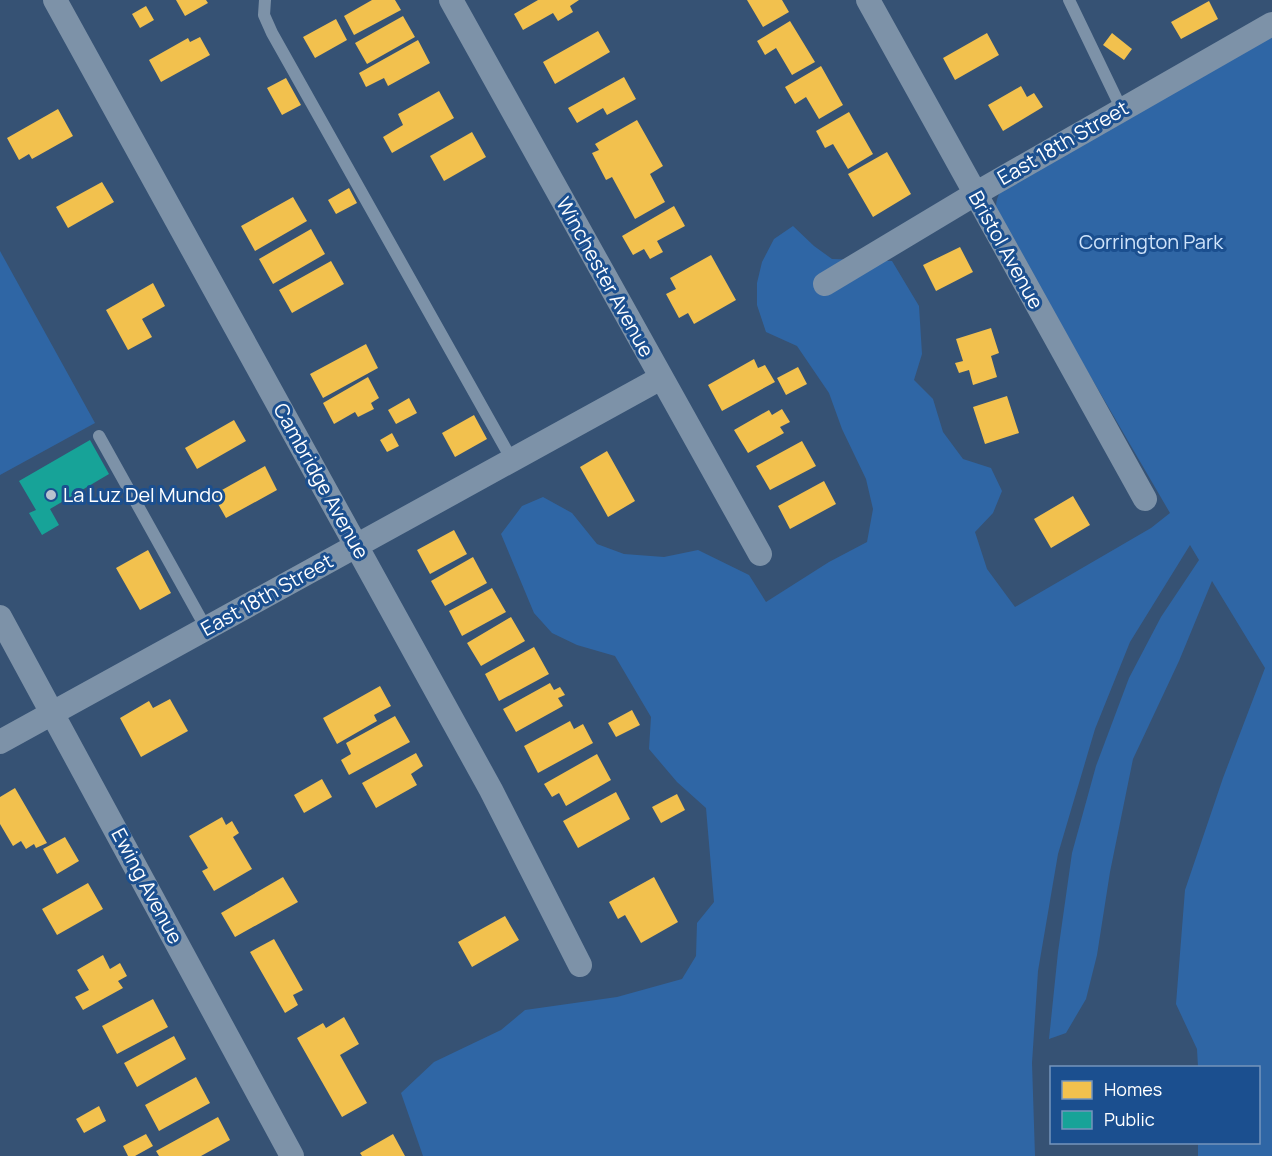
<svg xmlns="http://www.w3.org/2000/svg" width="1272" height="1156" font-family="Manrope,sans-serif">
  <rect width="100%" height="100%" fill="#365274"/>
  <path fill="#2f66a5" d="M 1272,33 L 1272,1156 L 1198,1156 L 1198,1143 L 1258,1142 L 1258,1068 L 1198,1067 L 1197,1049 L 1176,1004 L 1185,890 L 1223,778 L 1265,668 L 1212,581 L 1179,661 L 1133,759 L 1110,872 L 1097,955 L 1086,999 L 1066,1033 L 1049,1039 L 1058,952 L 1072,853 L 1096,766 L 1129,678 L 1161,617 L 1199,560 L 1190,545 L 1130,642 L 1095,729 L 1058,854 L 1038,971 L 1032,1063 L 1035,1156 L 423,1156 L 401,1093 L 434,1062 L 501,1030 L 525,1010 L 617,997 L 682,979 L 696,956 L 697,923 L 714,902 L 706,808 L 677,782 L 649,749 L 651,717 L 615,656 L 577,645 L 552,633 L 534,613 L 501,534 L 522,506 L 543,497 L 572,513 L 597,544 L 624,554 L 664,557 L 698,550 L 749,575 L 766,602 L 829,562 L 867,542 L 873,509 L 866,479 L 842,429 L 829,393 L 797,346 L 766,332 L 757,305 L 757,283 L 762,262 L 774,239 L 793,226 L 814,246 L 832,259 L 892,261 L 919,306 L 922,354 L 914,380 L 933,399 L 943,432 L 963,459 L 991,468 L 1002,491 L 993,513 L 975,532 L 987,569 L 1015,607 L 1151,528 L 1170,513 L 1000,221 C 993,206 996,198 1004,185 Z
    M 0,251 L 95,423 L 0,475 Z"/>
  <path fill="#f2c14e" d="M 176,0 L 206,0 L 208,3 L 185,16 Z
    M 372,0 L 395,0 L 401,10 L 354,35 L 344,16 Z
    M 538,0 L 579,0 L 570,6 L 573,12 L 558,21 L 553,13 L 523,30 L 514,14 Z
    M 747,0 L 782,0 L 789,12 L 763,27 Z
    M 1209,1 L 1218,19 L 1181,39 L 1171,22 Z
    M 146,6 L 154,20 L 140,28 L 132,14 Z
    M 403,16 L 415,37 L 367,64 L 355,43 Z
    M 336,19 L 347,40 L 315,58 L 303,37 Z
    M 790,21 L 815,62 L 792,75 L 776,48 L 765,55 L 757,41 Z
    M 598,31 L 610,52 L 555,84 L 543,62 Z
    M 987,33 L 999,55 L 955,80 L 943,58 Z
    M 1112,33 L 1132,49 L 1124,60 L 1103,45 Z
    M 200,37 L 210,55 L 161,82 L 149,60 L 188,38 L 190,42 Z
    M 418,40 L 430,63 L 388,86 L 384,78 L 366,87 L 359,73 Z
    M 821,66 L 843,105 L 819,119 L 806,97 L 795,104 L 785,87 Z
    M 624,77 L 636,99 L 607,115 L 603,108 L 577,123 L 568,108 Z
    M 286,78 L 301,105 L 282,115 L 267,88 Z
    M 1021,86 L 1027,97 L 1034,93 L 1043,107 L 1003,131 L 988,105 Z
    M 439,91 L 454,118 L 392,153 L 383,137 L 403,125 L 398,114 Z
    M 58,109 L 73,136 L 32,159 L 29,154 L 19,160 L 7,138 Z
    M 849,112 L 873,154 L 848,169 L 833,144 L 825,148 L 816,131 Z
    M 637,120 L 663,166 L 650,174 L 665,202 L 635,219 L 612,177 L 606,180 L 592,153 L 599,150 L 595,144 Z
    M 472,132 L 486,157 L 444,181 L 430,156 Z
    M 887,152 L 911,194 L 873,217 L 848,174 Z
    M 102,182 L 114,202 L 68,228 L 56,207 Z
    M 349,188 L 357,203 L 336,214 L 328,200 Z
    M 293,197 L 307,221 L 255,251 L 241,226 Z
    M 674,206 L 685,226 L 657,241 L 663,252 L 650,259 L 644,249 L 633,255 L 622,236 Z
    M 311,229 L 325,254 L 273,284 L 259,259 Z
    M 960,247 L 973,272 L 936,291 L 923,265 Z
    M 711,255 L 736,300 L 694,324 L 688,313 L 679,318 L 666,294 L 676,289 L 670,278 Z
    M 331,261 L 344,284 L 292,313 L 279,290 Z
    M 153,283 L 165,306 L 142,319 L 152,337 L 128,350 L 106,310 Z
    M 991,328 L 999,353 L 991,356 L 997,377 L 973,385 L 969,370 L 959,373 L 955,363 L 963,361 L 956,339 Z
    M 366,344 L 378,368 L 323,398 L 310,374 Z
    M 754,359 L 758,368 L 765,365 L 775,382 L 722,411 L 708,385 Z
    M 798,367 L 807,384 L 786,395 L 777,378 Z
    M 368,377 L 379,398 L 371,403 L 374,409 L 358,417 L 355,412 L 334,424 L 323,403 Z
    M 1007,396 L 1019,433 L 985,444 L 973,407 Z
    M 409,398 L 417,413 L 396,424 L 388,410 Z
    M 782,409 L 790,422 L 780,427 L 784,433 L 748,453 L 734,430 L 769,410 L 772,415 Z
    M 474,415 L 487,439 L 455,457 L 442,433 Z
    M 234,420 L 246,441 L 197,469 L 185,448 Z
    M 392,433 L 399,446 L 387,452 L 380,440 Z
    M 802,441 L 816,466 L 770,490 L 756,466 Z
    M 607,451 L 635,501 L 608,517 L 580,467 Z
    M 265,466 L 277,490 L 226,518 L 213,495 Z
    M 824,481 L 836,504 L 790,529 L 778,506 Z
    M 1073,496 L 1090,525 L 1051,548 L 1034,519 Z
    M 454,530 L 467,554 L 430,574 L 417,550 Z
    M 148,550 L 171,593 L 140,610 L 116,568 Z
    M 473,557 L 487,583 L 445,606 L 431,581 Z
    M 492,588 L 506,612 L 462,636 L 449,611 Z
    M 511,617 L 525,641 L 481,666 L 467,643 Z
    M 534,647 L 549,674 L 499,701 L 485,674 Z
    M 550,683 L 554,690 L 560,687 L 565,695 L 558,698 L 563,706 L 516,732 L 503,709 Z
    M 380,686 L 391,706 L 374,715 L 377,721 L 337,744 L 323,718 Z
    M 170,699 L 188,731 L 141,757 L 120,718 L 149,701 L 153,708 Z
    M 632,710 L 640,725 L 616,737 L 608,723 Z
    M 395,716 L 410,742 L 349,775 L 341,760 L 351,754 L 346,743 Z
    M 570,721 L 574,729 L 583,724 L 593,743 L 538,773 L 524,746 Z
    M 416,753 L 423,766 L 411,774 L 417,785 L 376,808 L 362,783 Z
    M 597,754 L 611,780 L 566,806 L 559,793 L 552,797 L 544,784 Z
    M 322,779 L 332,797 L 304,813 L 294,795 Z
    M 15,788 L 47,843 L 36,848 L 34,844 L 26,849 L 21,841 L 13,846 L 0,824 L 0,797 Z
    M 616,792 L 630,819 L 578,848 L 563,821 Z
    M 677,794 L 685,810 L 661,823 L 652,807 Z
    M 222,817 L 226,825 L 232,821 L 239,833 L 233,837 L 252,869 L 214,891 L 202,871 L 208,868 L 189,836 Z
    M 65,837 L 79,861 L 57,874 L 43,849 Z
    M 283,877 L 298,902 L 235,937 L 221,913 Z
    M 654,877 L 678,922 L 641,943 L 625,915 L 618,919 L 609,902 Z
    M 88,883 L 103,909 L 57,935 L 42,909 Z
    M 505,916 L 519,940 L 472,967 L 458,942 Z
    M 274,939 L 303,990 L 293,995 L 298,1005 L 285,1013 L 250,952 Z
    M 103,955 L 110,969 L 120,963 L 127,976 L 118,981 L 123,988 L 83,1010 L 75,997 L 89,990 L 77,970 Z
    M 153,999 L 168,1027 L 117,1054 L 102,1026 Z
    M 344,1017 L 359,1044 L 340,1055 L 367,1103 L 342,1117 L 297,1038 L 323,1023 L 326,1028 Z
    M 174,1036 L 186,1059 L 137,1087 L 124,1063 Z
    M 196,1077 L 210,1103 L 159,1131 L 145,1105 Z
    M 99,1106 L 106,1121 L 84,1133 L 76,1119 Z
    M 218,1117 L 230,1140 L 201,1156 L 159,1156 L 156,1151 Z
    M 146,1134 L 153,1146 L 135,1156 L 128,1156 L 123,1146 Z
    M 393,1134 L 405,1156 L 362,1156 L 360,1153 Z"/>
  <path fill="#17a398" d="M 90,440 L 109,474 L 50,509 L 59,525 L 42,535 L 29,513 L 36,510 L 19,481 Z"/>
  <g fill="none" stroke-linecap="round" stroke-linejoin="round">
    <path stroke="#7d92a8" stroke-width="12" d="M 265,0 L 264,15 L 272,33 L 512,460
      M 1069,0 L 1122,110
      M 99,436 L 206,628"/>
    <path stroke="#7d92a8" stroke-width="24" d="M 55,0 L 491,790 L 580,965
      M 451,0 L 760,554
      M 868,0 L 1145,499
      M 825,284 L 975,194 L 1272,24
      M 0,617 L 292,1156
      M 0,742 L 661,378"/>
  </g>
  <circle fill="#b9c2ce" stroke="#1b4f8f" stroke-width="2" cx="51" cy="495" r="6"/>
  <g text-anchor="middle" stroke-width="6" stroke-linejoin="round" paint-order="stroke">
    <g font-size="20" fill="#fff" stroke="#1b4f8f">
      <text transform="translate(1063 143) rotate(-30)" y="7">East 18th Street</text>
      <text transform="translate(1006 250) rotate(61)" y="7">Bristol Avenue</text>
      <text transform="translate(605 277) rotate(61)" y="7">Winchester Avenue</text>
      <text transform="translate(321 481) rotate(61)" y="7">Cambridge Avenue</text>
      <text transform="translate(267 595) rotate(-29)" y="7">East 18th Street</text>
      <text transform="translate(147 886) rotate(62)" y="7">Ewing Avenue</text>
    </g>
    <g font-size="20" fill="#cfe3fa" stroke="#1b4f8f">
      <text x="1151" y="249">Corrington Park</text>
    </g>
    <g font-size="20" fill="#fff" stroke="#1b4f8f" text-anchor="start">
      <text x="63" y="502">La Luz Del Mundo</text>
    </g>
  </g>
  <rect x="1050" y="1066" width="210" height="78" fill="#1b4f8f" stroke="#7695bc" stroke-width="1.5"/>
  <rect x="1062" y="1081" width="30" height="18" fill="#f2c14e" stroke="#7695bc" stroke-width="1.5"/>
  <text x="1104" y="1096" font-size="18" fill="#ffffff">Homes</text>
  <rect x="1062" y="1111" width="30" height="18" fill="#17a398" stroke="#7695bc" stroke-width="1.5"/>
  <text x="1104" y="1126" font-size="18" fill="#ffffff">Public</text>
</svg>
